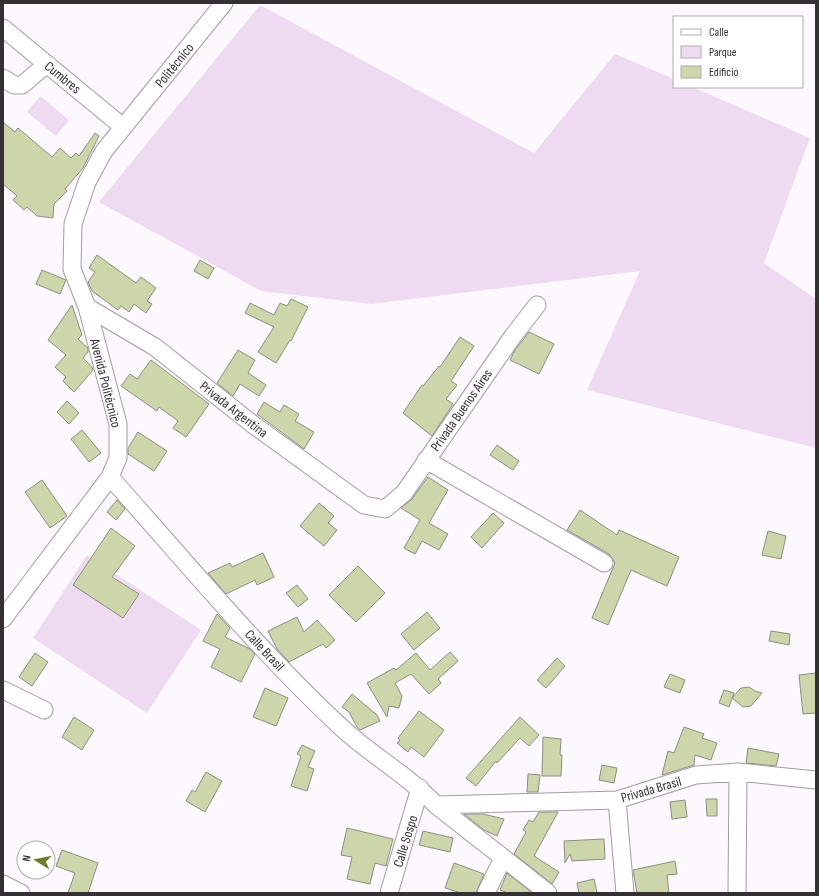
<svg xmlns="http://www.w3.org/2000/svg" width="819" height="896" font-family="'Sofia Sans Condensed',sans-serif">
  <rect width="100%" height="100%" fill="#fdf7fe"/>
  <path fill="#eedaf1" d="M 260,5 L 534,153 L 615,54 L 674,79 L 674,87 L 692,87 L 810,138 L 764,263 L 816,299 L 816,448 L 587,390 L 640,271 L 371,304 L 261,291 L 99,202 Z
    M 40,96 L 69,120 L 56,136 L 27,112 Z
    M 87,555 L 201,630 L 147,713 L 33,638 Z"/>
  <path fill="#ccd6aa" stroke="#8b8f82" d="M 3,122 L 15,132 L 18,128 L 52,157 L 60,148 L 71,158 L 76,153 L 79,156 L 95,133 L 99,136 L 83,168 L 65,189 L 67,191 L 54,204 L 53,218 L 37,216 L 27,207 L 24,210 L 13,200 L 17,196 L 3,184 Z
    M 97,255 L 136,283 L 141,277 L 156,288 L 147,301 L 152,304 L 146,313 L 134,304 L 129,312 L 121,306 L 118,310 L 92,291 L 88,282 L 95,272 L 89,268 Z
    M 200,260 L 214,268 L 208,279 L 194,271 Z
    M 42,270 L 66,280 L 60,294 L 36,284 Z
    M 291,299 L 308,307 L 291,341 L 290,340 L 276,363 L 258,352 L 274,327 L 245,313 L 250,303 L 274,315 L 280,303 L 287,306 Z
    M 72,305 L 82,335 L 78,339 L 88,348 L 88,352 L 83,358 L 92,367 L 93,370 L 74,392 L 63,381 L 66,377 L 55,367 L 66,355 L 48,340 Z
    M 529,332 L 554,344 L 539,374 L 510,360 L 515,350 Z
    M 460,337 L 474,346 L 451,381 L 457,385 L 446,399 L 453,404 L 432,436 L 403,413 L 422,385 L 423,386 L 439,366 L 440,367 Z
    M 238,350 L 255,360 L 248,373 L 266,385 L 259,396 L 240,384 L 233,396 L 217,383 Z
    M 151,360 L 209,404 L 186,437 L 173,428 L 178,421 L 159,407 L 157,411 L 121,386 L 130,374 L 137,379 Z
    M 67,401 L 79,413 L 69,424 L 57,412 Z
    M 264,402 L 280,412 L 284,405 L 299,414 L 295,421 L 314,432 L 304,449 L 257,414 Z
    M 82,430 L 101,453 L 89,462 L 71,439 Z
    M 138,432 L 167,451 L 154,471 L 128,454 L 128,448 Z
    M 497,445 L 519,461 L 513,470 L 490,455 Z
    M 428,477 L 448,490 L 429,523 L 448,534 L 439,550 L 422,541 L 415,554 L 404,548 L 420,520 L 401,508 L 412,499 Z
    M 42,480 L 67,516 L 50,528 L 25,492 Z
    M 117,500 L 125,509 L 116,520 L 107,512 Z
    M 319,503 L 334,516 L 328,523 L 337,530 L 324,546 L 300,526 Z
    M 580,510 L 617,535 L 619,530 L 679,557 L 667,586 L 631,570 L 608,625 L 592,618 L 615,563 L 609,554 L 567,530 Z
    M 493,513 L 504,523 L 482,548 L 471,537 Z
    M 111,528 L 135,546 L 112,577 L 139,594 L 123,618 L 73,585 Z
    M 768,531 L 786,536 L 781,559 L 762,555 Z
    M 263,553 L 274,577 L 257,585 L 255,580 L 226,594 L 208,573 L 230,563 L 232,567 Z
    M 358,566 L 385,593 L 356,622 L 329,595 Z
    M 297,585 L 308,599 L 298,607 L 286,593 Z
    M 427,612 L 440,628 L 414,650 L 401,634 Z
    M 217,614 L 230,628 L 225,637 L 250,649 L 255,654 L 241,682 L 211,667 L 220,649 L 203,641 Z
    M 297,617 L 304,632 L 317,620 L 335,640 L 326,648 L 323,644 L 289,662 L 277,649 L 268,631 Z
    M 771,631 L 790,634 L 789,645 L 769,641 Z
    M 450,652 L 458,661 L 438,679 L 441,683 L 429,694 L 411,674 L 395,683 L 402,696 L 399,708 L 389,706 L 387,717 L 367,683 L 394,668 L 396,670 L 416,653 L 430,670 Z
    M 35,653 L 48,662 L 32,686 L 19,677 Z
    M 557,658 L 565,666 L 546,688 L 537,680 Z
    M 816,673 L 816,713 L 803,714 L 799,675 Z
    M 670,674 L 685,680 L 680,693 L 664,687 Z
    M 749,687 L 755,691 L 762,693 L 751,706 L 743,707 L 732,698 L 741,688 Z
    M 265,688 L 288,698 L 276,726 L 253,717 Z
    M 724,690 L 734,693 L 729,707 L 719,703 Z
    M 352,694 L 377,715 L 380,721 L 360,730 L 357,727 L 349,712 L 342,707 Z
    M 419,711 L 444,730 L 424,757 L 411,747 L 408,752 L 397,743 L 400,741 L 398,738 Z
    M 74,717 L 94,730 L 82,750 L 62,737 Z
    M 520,717 L 539,735 L 529,746 L 520,738 L 497,763 L 496,761 L 476,786 L 466,778 Z
    M 684,727 L 704,734 L 702,738 L 717,743 L 711,760 L 695,755 L 694,765 L 662,775 L 668,751 L 674,753 Z
    M 543,737 L 561,739 L 560,755 L 562,755 L 561,776 L 542,776 Z
    M 302,745 L 315,751 L 308,767 L 314,769 L 307,791 L 291,786 L 301,756 L 297,754 Z
    M 748,748 L 779,754 L 776,766 L 746,763 Z
    M 602,765 L 617,768 L 614,783 L 599,780 Z
    M 206,772 L 222,781 L 205,812 L 186,801 L 192,790 L 195,792 Z
    M 528,774 L 540,775 L 538,792 L 527,792 Z
    M 706,799 L 717,799 L 717,816 L 707,816 Z
    M 685,800 L 687,817 L 672,819 L 670,802 Z
    M 539,812 L 558,812 L 534,856 L 559,872 L 552,884 L 514,854 L 526,832 L 523,830 L 529,820 L 533,822 Z
    M 464,814 L 483,814 L 504,819 L 497,836 L 484,830 Z
    M 347,828 L 393,839 L 386,866 L 375,863 L 370,884 L 347,879 L 352,857 L 341,855 Z
    M 423,831 L 453,838 L 450,852 L 419,845 Z
    M 604,839 L 605,859 L 572,861 L 570,854 L 565,863 L 564,841 Z
    M 62,850 L 98,863 L 88,893 L 68,893 L 75,873 L 56,866 Z
    M 675,861 L 677,874 L 667,875 L 669,893 L 637,893 L 633,870 Z
    M 454,863 L 484,874 L 476,893 L 461,893 L 445,888 Z
    M 507,873 L 530,891 L 529,893 L 508,893 L 500,890 Z
    M 594,879 L 597,893 L 579,893 L 577,883 Z"/>
  <g fill="none" stroke-linecap="round" stroke-linejoin="round">
    <g stroke="#a49ba5" stroke-width="19">
      <path id="minor" d="M 3,28 L 123,127
        M 3,78 L 14,85 L 22,85 L 47,64
        M 87,307 L 155,347 L 255,426 L 364,505 L 385,509 L 404,493 L 513,336 L 537,305
        M 426,460 L 604,563
        M 110,477 C 186,562 259,651 342,728 C 372,756 408,775 436,805 L 548,893
        M 3,619 L 110,477 L 118,458 L 118,424 L 87,307 L 72,269 L 73,224 L 87,182 L 104,151 L 224,3
        M 3,690 L 44,710
        M 617,800 L 625,893
        M 436,805 L 617,800 L 696,775 L 738,772 L 816,780
        M 3,884 L 21,893
        M 389,893 L 420,788
        M 486,893 L 503,858
        M 737,893 L 738,772"/>
    </g>
    <use href="#minor" stroke="#fff" stroke-width="17"/>
  </g>
  <g text-anchor="middle" stroke-width="3" stroke-linejoin="round" paint-order="stroke">
    <g font-size="14" fill="#343034" stroke="#fff">
      <text transform="translate(174 65) rotate(-51)" y="5">Politécnico</text>
      <text transform="translate(63 77) rotate(39)" y="5">Cumbres</text>
      <text transform="translate(106 383) rotate(76)" y="5">Avenida Politécnico</text>
      <text transform="translate(234 409) rotate(38)" y="5">Privada Argentina</text>
      <text transform="translate(461 410) rotate(-55)" y="5">Privada Buenos Aires</text>
      <text transform="translate(265 650) rotate(47)" y="5">Calle Brasil</text>
      <text transform="translate(651 789) rotate(-16)" y="5">Privada Brasil</text>
      <text transform="translate(405 841) rotate(-73)" y="5">Calle Sospo</text>
    </g>
  </g>
  <rect width="819" height="896" fill="none" stroke="#343034" stroke-width="8"/>
  <rect x="673" y="16" width="130" height="72" fill="#ffffff" stroke="#aeacae"/>
  <rect x="681" y="29" width="20" height="6" fill="#ffffff" stroke="#aeacae"/>
  <text x="709" y="36" font-size="12" fill="#343034">Calle</text>
  <rect x="681" y="46" width="20" height="12" fill="#eedaf1" stroke="#aeacae"/>
  <text x="709" y="56" font-size="12" fill="#343034">Parque</text>
  <rect x="681" y="66" width="20" height="12" fill="#ccd6aa" stroke="#aeacae"/>
  <text x="709" y="76" font-size="12" fill="#343034">Edificio</text>
  <g transform="translate(36 860) rotate(280)"><circle r="19" fill="#ffffff" stroke="#aeacae"/>
  <path d="M0-3L7 15L0 10L-7 15Z" fill="#6e7c2a"/>
  <text y="-6" font-size="11" font-weight="bold" text-anchor="middle" fill="#343034">N</text>
  </g>
</svg>
